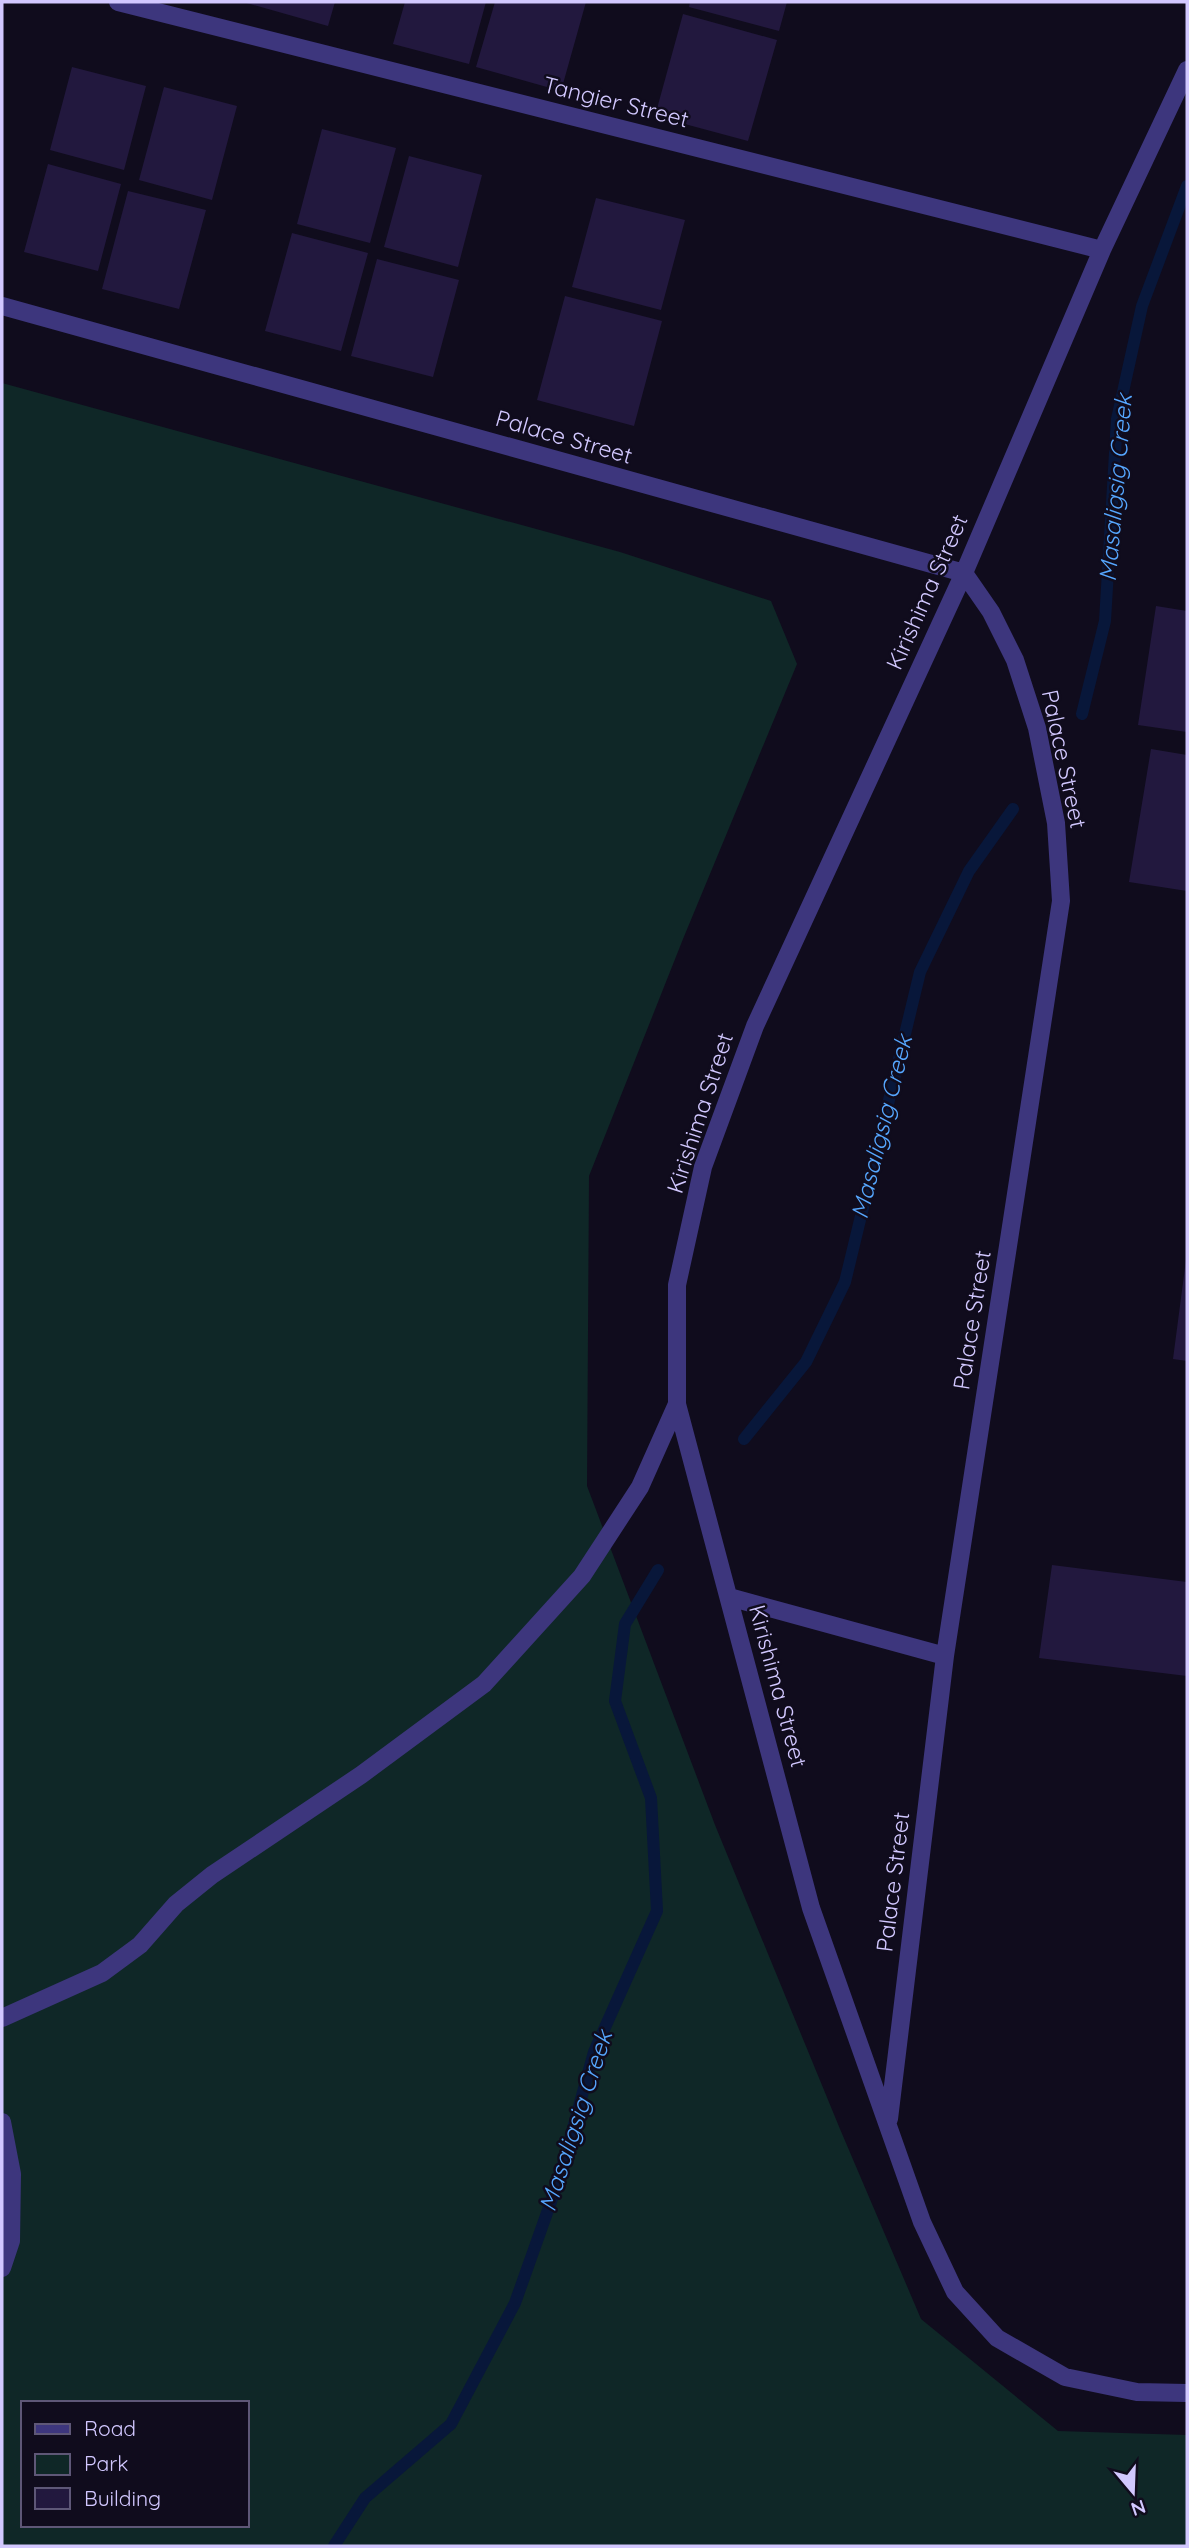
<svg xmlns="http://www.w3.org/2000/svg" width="1189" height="2548" font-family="Quicksand,sans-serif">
  <rect width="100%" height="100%" fill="#100c1d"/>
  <path fill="#0f2727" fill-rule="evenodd" d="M 2,383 L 620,552 L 771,601 L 797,664 L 683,939 L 589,1176 L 587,1486 L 715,1825 L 840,2129 L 921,2319 L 1058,2431 L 1187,2435 L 1187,2546 L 2,2546 ZM 23,2403 L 247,2403 L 247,2525 L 23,2525 Z"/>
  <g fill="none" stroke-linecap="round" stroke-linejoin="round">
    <path stroke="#08173a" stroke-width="12" d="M 1082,714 L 1105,621 L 1117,419 L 1142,306 L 1187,186
      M 744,1439 L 806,1362 L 845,1282 L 920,972 L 969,871 L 1013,809
      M 334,2546 L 365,2498 L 451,2424 L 515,2303 L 559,2179 L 594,2052 L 657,1911 L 651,1798 L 615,1701 L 625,1624 L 658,1570"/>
  </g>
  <path fill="#22183e" d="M 243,2 L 335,2 L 328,26 Z
    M 405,2 L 486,2 L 469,64 L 393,44 Z
    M 495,2 L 586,2 L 561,91 L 476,67 Z
    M 690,2 L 787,2 L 779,31 L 689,7 Z
    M 683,14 L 777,40 L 748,141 L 655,116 Z
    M 72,67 L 146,86 L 124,170 L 50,150 Z
    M 164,87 L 237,106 L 212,200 L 139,180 Z
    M 322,129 L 396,148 L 370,243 L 297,224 Z
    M 409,156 L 482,175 L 458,267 L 384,247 Z
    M 48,164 L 121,184 L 98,271 L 24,252 Z
    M 128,191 L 206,210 L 179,309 L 102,289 Z
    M 596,198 L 685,220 L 661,310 L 572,287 Z
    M 292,233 L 368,253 L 341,351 L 265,331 Z
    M 377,259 L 459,280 L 433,377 L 351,356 Z
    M 565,296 L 662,321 L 634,426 L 537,400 Z
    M 1156,606 L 1187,611 L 1187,732 L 1138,725 Z
    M 1151,749 L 1187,755 L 1187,891 L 1129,882 Z
    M 1186,1260 L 1187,1260 L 1187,1361 L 1173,1359 Z
    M 1052,1565 L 1187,1582 L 1187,1676 L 1039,1658 Z"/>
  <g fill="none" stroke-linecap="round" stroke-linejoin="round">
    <path stroke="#3d367d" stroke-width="18" d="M 118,2 L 1102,250
      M 1187,70 L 1102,250 L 964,573 L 755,1026 L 703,1167 L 677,1285 L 677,1404 L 811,1908 L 922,2222 L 955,2292 L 997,2338 L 1065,2377 L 1137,2392 L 1187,2393
      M 2,306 L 964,573 L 991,612 L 1015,660 L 1037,728 L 1056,823 L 1061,901 L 945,1656 L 889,2119
      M 729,1597 L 945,1656
      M 2,2018 L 102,1973 L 140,1945 L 176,1904 L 212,1875 L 361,1775 L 484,1684 L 582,1576 L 640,1487 L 677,1404
      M 2,2122 L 12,2174 L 11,2241 L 2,2268"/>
  </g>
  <g text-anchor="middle" stroke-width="5" stroke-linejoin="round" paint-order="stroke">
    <g font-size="23" fill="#d2c8ff" stroke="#100c1d">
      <text transform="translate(616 102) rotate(14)" y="8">Tangier Street</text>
      <text transform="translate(564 437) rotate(16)" y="8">Palace Street</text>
      <text transform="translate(927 592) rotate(-66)" y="8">Kirishima Street</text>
      <text transform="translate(1064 759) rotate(78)" y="8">Palace Street</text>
      <text transform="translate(700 1113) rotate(-72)" y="8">Kirishima Street</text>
      <text transform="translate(972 1320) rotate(-81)" y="8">Palace Street</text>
      <text transform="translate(778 1686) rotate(75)" y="8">Kirishima Street</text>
      <text transform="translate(893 1882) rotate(-83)" y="8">Palace Street</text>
    </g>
    <g font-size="24" font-style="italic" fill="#56a7ff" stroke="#100c1d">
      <text transform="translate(1116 488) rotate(-85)" y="8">Masaligsig Creek</text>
      <text transform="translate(882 1127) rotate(-76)" y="8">Masaligsig Creek</text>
      <text transform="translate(576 2121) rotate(-72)" y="8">Masaligsig Creek</text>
    </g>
  </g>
  <rect width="1189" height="2548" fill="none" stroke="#d2c8ff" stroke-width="7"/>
  <rect x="21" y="2401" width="228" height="126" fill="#100c1d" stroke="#5e5777" stroke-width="2"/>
  <rect x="35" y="2424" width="35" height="10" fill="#3d367d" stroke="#5e5777" stroke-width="2"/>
  <text x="84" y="2436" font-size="21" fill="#d2c8ff">Road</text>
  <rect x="35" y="2454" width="35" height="21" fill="#0f2727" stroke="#5e5777" stroke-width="2"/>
  <text x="84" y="2471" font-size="21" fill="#d2c8ff">Park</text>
  <rect x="35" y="2488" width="35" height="21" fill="#22183e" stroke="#5e5777" stroke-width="2"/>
  <text x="84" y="2506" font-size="21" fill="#d2c8ff">Building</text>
  <g transform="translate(1133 2492) rotate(161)" stroke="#100c1d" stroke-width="5" paint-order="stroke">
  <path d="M0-5L12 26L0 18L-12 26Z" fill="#d2c8ff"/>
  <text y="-10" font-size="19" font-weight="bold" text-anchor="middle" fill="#d2c8ff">N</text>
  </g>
</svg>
